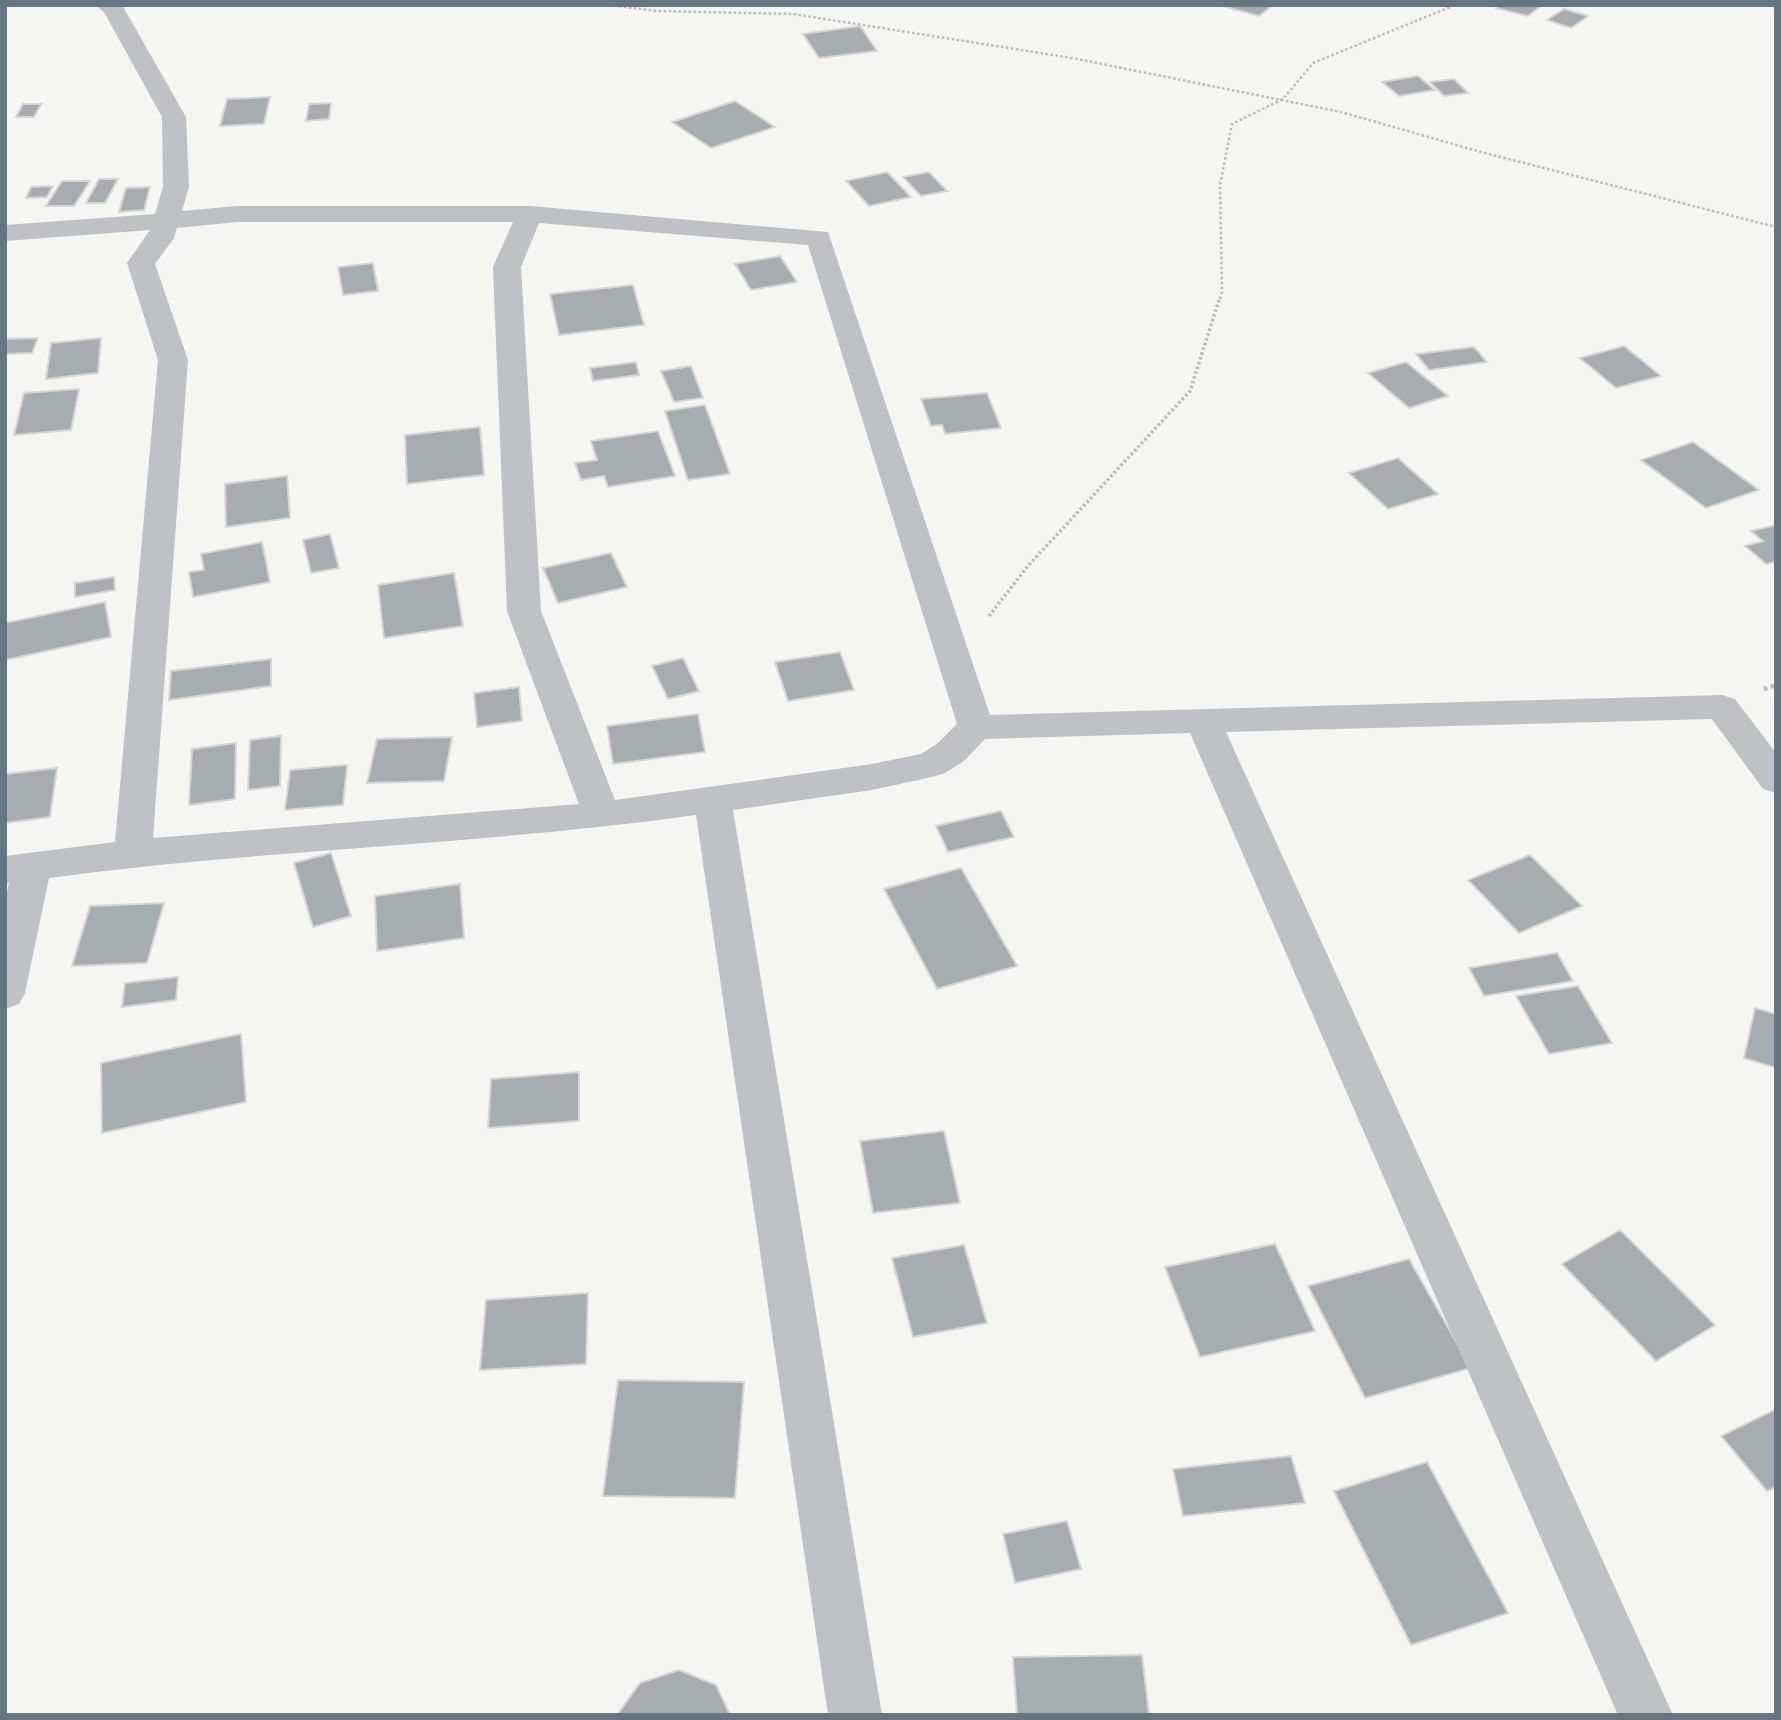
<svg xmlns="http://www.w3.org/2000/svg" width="1781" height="1720" font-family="'Golos Text',sans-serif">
  <rect width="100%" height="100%" fill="#f5f5f1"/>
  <path fill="#a5adb1" stroke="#d6d6d4" stroke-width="2" d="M 1219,5 L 1270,5 L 1272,6 L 1259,16 Z
    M 1499,5 L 1542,5 L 1528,16 L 1496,8 Z
    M 1564,9 L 1588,16 L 1571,28 L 1547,20 Z
    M 860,26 L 877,51 L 819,58 L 803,34 Z
    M 1418,76 L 1435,90 L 1399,96 L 1382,82 Z
    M 1454,79 L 1468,93 L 1444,96 L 1430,82 Z
    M 270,97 L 264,124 L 220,126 L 227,99 Z
    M 735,101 L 775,127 L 711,148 L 672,122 Z
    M 331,103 L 329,119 L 306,121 L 309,104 Z
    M 23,104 L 41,104 L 34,117 L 16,117 Z
    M 887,172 L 911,197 L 869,206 L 846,181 Z
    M 929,172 L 947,191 L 921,196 L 903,177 Z
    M 99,179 L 118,179 L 105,203 L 86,203 Z
    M 62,181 L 90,181 L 74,206 L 46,206 Z
    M 53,186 L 47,197 L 26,198 L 31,187 Z
    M 150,187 L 144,210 L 119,212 L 126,188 Z
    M 780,256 L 797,282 L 751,290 L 735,264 Z
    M 373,263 L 378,291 L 343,295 L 338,267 Z
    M 633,285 L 644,325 L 559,335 L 550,294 Z
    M 38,338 L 32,353 L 5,354 L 5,339 Z
    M 101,338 L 98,373 L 46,379 L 51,343 Z
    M 1624,346 L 1661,376 L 1616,388 L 1580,358 Z
    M 1474,347 L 1487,362 L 1429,370 L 1416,354 Z
    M 636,362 L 639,375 L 593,381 L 590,368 Z
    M 1406,362 L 1448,396 L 1409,408 L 1368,373 Z
    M 691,366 L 703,398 L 674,402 L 661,371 Z
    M 79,389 L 71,430 L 14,435 L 24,393 Z
    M 987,393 L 1001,428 L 945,434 L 942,425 L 931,426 L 921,399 Z
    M 705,405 L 730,474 L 688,480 L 665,411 Z
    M 480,427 L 484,475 L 407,484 L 405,435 Z
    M 658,431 L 675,476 L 608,487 L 604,476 L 581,480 L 575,463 L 597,460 L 591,441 Z
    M 1693,442 L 1759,490 L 1706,508 L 1641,460 Z
    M 1398,458 L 1438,494 L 1388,509 L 1349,473 Z
    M 287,476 L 290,518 L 226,527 L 225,484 Z
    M 1776,525 L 1776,562 L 1766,564 L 1745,546 L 1763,541 L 1751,531 Z
    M 330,534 L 339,568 L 311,573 L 303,540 Z
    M 262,542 L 270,582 L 193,597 L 189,572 L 204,570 L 201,554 Z
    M 611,553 L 627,587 L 558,603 L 543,568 Z
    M 454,573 L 463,626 L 384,638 L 378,585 Z
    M 114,577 L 115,590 L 75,597 L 75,583 Z
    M 105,602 L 111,637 L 5,660 L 5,623 Z
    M 840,652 L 854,690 L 788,701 L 775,662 Z
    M 683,658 L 699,691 L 668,699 L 652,666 Z
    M 271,659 L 271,686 L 169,700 L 171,671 Z
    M 519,687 L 522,721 L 477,727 L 474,693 Z
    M 698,714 L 705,752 L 613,764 L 607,726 Z
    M 281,736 L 280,786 L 248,790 L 250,740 Z
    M 452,737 L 444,781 L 367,783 L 377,739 Z
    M 236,743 L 235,799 L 189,805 L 192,749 Z
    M 347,765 L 343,805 L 285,810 L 290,770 Z
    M 57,768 L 50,817 L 5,823 L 5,774 Z
    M 1001,811 L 1014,837 L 948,852 L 936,826 Z
    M 331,853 L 351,916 L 313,927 L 294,863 Z
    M 1530,855 L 1582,906 L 1519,933 L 1468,880 Z
    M 961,868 L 1017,966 L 937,989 L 884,889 Z
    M 460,884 L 464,938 L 377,951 L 375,896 Z
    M 164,903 L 147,963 L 72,966 L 90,906 Z
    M 1557,953 L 1573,981 L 1484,996 L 1469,968 Z
    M 178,977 L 176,1000 L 122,1007 L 125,983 Z
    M 1578,986 L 1612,1043 L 1549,1054 L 1516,996 Z
    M 1755,1008 L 1776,1014 L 1776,1068 L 1744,1058 Z
    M 241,1034 L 246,1102 L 102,1133 L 101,1063 Z
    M 579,1072 L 579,1121 L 488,1128 L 491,1079 Z
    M 944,1131 L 960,1203 L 873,1213 L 860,1141 Z
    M 1620,1230 L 1715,1325 L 1656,1361 L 1562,1264 Z
    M 1275,1244 L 1315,1331 L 1200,1357 L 1165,1267 Z
    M 964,1245 L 987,1323 L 913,1337 L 892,1258 Z
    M 1409,1259 L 1471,1368 L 1365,1398 L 1308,1286 Z
    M 588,1293 L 586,1364 L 480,1370 L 486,1300 Z
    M 618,1380 L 744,1382 L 735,1498 L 603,1496 Z
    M 1776,1409 L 1776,1487 L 1767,1491 L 1721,1436 Z
    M 1291,1456 L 1305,1503 L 1183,1516 L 1173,1469 Z
    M 1427,1462 L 1508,1613 L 1411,1645 L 1334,1491 Z
    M 1067,1521 L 1081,1569 L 1015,1583 L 1003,1534 Z
    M 1142,1655 L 1149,1715 L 1017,1715 L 1013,1657 Z
    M 679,1670 L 716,1685 L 730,1715 L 617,1715 L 640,1683 Z"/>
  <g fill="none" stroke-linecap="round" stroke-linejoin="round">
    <path stroke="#b8bbbd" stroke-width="2.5" stroke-dasharray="2.5 2.5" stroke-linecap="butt" d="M 609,5 L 657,11 L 793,14 L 1072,58 L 1341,112 L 1481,152 L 1776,227
      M 1220,299 L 1222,292 L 1220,185 L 1232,124 L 1283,99 L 1313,63 L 1455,5"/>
    <path stroke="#b8bbbd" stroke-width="3.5" stroke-dasharray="2.5 2.5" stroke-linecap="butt" d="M 989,616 L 1027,567 L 1190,391 L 1220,297"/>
    <path stroke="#b8bbbd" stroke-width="4.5" stroke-dasharray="3.5 3.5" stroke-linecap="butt" d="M 1764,689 L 1776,685"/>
    <path fill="#bec2c5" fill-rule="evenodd" d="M 95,5 L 122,5 L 186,117 L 189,187 L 182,211 L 237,206 L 530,206 L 828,232 L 990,715 L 1722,695 L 1735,699 L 1776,753 L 1776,793 L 1763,789 L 1712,719 L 1226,732 L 1673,1715 L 1618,1715 L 1190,733 L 985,739 L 964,761 L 945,773 L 932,777 L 872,790 L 733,810 L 882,1715 L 828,1715 L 696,815 C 482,845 264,849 49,878 L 25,993 L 19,1004 L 5,1009 L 5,900 L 9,883 L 5,884 L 5,856 L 115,842 L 158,360 L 127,263 L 150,230 L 5,241 L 5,225 L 155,214 L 163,187 L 162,117 L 104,12 ZM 237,222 L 513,222 L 493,267 L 507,611 L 579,804 L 153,838 L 188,360 L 155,264 L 174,238 L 177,228 ZM 539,223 L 808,245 L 957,724 L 938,743 L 921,754 L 872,764 L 615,800 L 541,611 L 521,267 Z"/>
  </g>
  <rect width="1781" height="1720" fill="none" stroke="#667580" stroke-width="14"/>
</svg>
